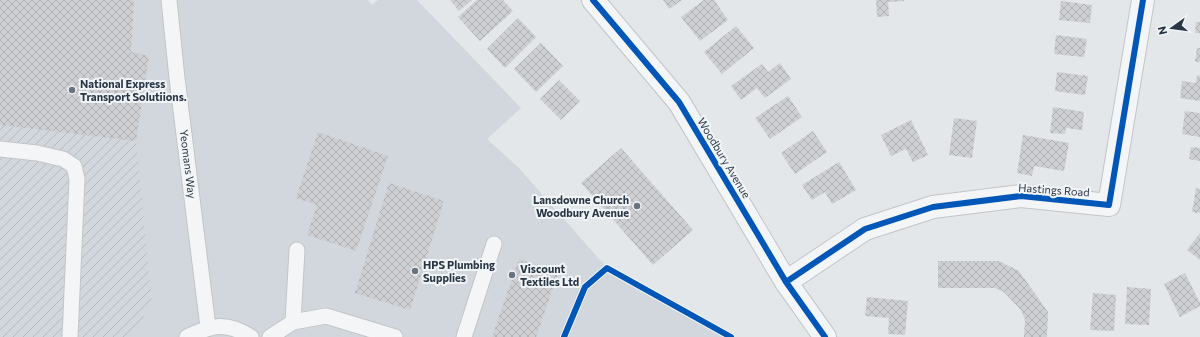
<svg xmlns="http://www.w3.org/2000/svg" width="1200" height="337" font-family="Commissioner,sans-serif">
  <defs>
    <pattern id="industrial-furrows" width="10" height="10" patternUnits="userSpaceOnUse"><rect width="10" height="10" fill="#d2d7dd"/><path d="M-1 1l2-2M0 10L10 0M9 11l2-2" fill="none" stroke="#b4b9bf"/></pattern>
    <pattern id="building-cross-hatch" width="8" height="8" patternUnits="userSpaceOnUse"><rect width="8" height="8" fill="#cdcfd2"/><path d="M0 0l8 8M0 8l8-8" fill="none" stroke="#b0b2b6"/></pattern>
  </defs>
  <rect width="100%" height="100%" fill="#e4e7e9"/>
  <path fill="#d2d7dd" d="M 0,0 L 368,0 L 372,5 L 378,0 L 417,0 L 521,108 L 487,139 L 519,168 L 607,268 L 731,337 L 0,337 Z"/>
  <path fill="url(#industrial-furrows)" d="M 0,125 L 136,141 L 152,303 L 131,337 L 0,337 Z"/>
  <path fill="url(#building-cross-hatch)" d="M 0,0 L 134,0 L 131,52 L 149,56 L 136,141 L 0,125 Z
    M 450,0 L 472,0 L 459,11 Z
    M 477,0 L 503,0 L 513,11 L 480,41 L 458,17 Z
    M 663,0 L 682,0 L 669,9 Z
    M 704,0 L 714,0 L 728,20 L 700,41 L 681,17 Z
    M 876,0 L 904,0 L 904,1 L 888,2 L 889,16 L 877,17 Z
    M 1061,1 L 1092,5 L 1090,23 L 1059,20 Z
    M 518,18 L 536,37 L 505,68 L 487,49 Z
    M 1196,22 L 1200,22 L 1200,33 L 1195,33 Z
    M 736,26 L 754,48 L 722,74 L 704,52 Z
    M 1056,35 L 1087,39 L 1084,57 L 1054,54 Z
    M 541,43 L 563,66 L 536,92 L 514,69 Z
    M 1197,48 L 1200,48 L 1200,62 L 1195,62 Z
    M 780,63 L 791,79 L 765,98 L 757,88 L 741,100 L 731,86 L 762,64 L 768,72 Z
    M 1057,72 L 1088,76 L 1085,95 L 1055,91 Z
    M 1197,75 L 1200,76 L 1200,101 L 1180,98 L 1182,81 L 1196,83 Z
    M 559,80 L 580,101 L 561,120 L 540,99 Z
    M 788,96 L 802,117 L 770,139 L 755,118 Z
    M 1053,107 L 1084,112 L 1082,130 L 1066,128 L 1065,134 L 1050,133 Z
    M 1185,111 L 1200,113 L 1200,137 L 1182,134 Z
    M 954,118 L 977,121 L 972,158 L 949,155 Z
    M 911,120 L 928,155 L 913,162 L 906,149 L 891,156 L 881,135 Z
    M 813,131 L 827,152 L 795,174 L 781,153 Z
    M 318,132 L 388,156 L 356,251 L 307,235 L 317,205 L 296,198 Z
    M 1023,135 L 1069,143 L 1064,171 L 1034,166 L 1032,176 L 1017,173 Z
    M 1191,147 L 1200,148 L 1200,161 L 1189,159 Z
    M 621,148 L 693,230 L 653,265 L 581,183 Z
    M 839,162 L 856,190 L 832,204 L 825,192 L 812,200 L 802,185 Z
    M 389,183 L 444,201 L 410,310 L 355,293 Z
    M 1196,188 L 1200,189 L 1200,213 L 1192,212 Z
    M 1200,233 L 1200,260 L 1187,250 Z
    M 519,259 L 558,273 L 536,337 L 492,337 Z
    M 938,261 L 999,261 L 1019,271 L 1048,312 L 1047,337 L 1024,337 L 1025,320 L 1021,310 L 1004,292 L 995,288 L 938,288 Z
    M 1185,273 L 1200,303 L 1200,306 L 1180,317 L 1164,284 Z
    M 1127,287 L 1151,289 L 1149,325 L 1125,324 Z
    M 1093,293 L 1116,295 L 1114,331 L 1090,330 Z
    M 867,297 L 908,301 L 905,335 L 888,334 L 889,318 L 865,316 Z"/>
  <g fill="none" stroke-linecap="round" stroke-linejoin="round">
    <g stroke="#c2c5c7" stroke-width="17">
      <path id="service" d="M 169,0 L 177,78 L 208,327
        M 0,149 L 37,153 L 63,159 L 74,166 L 77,179 L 70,337
        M 293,322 L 297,250
        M 187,337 C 212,325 226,321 251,337
        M 270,337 L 293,322 L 326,316 L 395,337
        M 464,337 L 494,244"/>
    </g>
    <g stroke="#c2c5c7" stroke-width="24">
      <path id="minor" d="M 593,0 L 679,102 L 786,282 L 825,337
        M 786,282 L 865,229 L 933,207 L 1021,196 L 1109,205 L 1143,0"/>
    </g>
    <use href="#service" stroke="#f4f5f6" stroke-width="15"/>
    <use href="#minor" stroke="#f4f5f6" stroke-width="22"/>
    <g stroke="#f2f5f8" stroke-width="8">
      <path id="cycleway" d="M 593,0 L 679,102 L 786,282 L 825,337
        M 786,282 L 865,229 L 933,207 L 1021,196 L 1109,205 L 1143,0
        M 564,337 L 585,287 L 607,268 L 731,337"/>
    </g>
    <use href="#cycleway" stroke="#0057b8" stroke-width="6"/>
  </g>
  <g fill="#6a747e" stroke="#f2f5f8" stroke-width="1.5">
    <circle cx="72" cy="90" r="4"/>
    <circle cx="637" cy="206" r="4"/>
    <circle cx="415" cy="271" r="4"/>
    <circle cx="512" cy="275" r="4"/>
  </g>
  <g text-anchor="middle" stroke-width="4" stroke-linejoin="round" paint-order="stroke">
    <g font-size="11" font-weight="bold" fill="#293645" stroke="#f2f5f8" text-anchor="start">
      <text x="80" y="88">National Express<tspan x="80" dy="13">Transport Solutiions.</tspan></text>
      <text x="629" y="204" text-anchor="end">Lansdowne Church<tspan x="629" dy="13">Woodbury Avenue</tspan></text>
      <text x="423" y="269">HPS Plumbing<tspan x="423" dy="13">Supplies</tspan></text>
      <text x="520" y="273">Viscount<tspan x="520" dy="13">Textiles Ltd</tspan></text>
    </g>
    <g font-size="11" fill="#293645" stroke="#f2f5f8">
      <text transform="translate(724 158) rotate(59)" y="4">Woodbury Avenue</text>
      <text transform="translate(188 164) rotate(83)" y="4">Yeomans Way</text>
      <text transform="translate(1054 190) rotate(4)" y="4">Hastings Road</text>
    </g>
  </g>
  <g transform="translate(1172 28) rotate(256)" stroke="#f2f5f8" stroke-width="3" paint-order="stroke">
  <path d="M0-3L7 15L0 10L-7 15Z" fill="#293645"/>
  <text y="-6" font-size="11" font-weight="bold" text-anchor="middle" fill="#293645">N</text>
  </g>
</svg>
